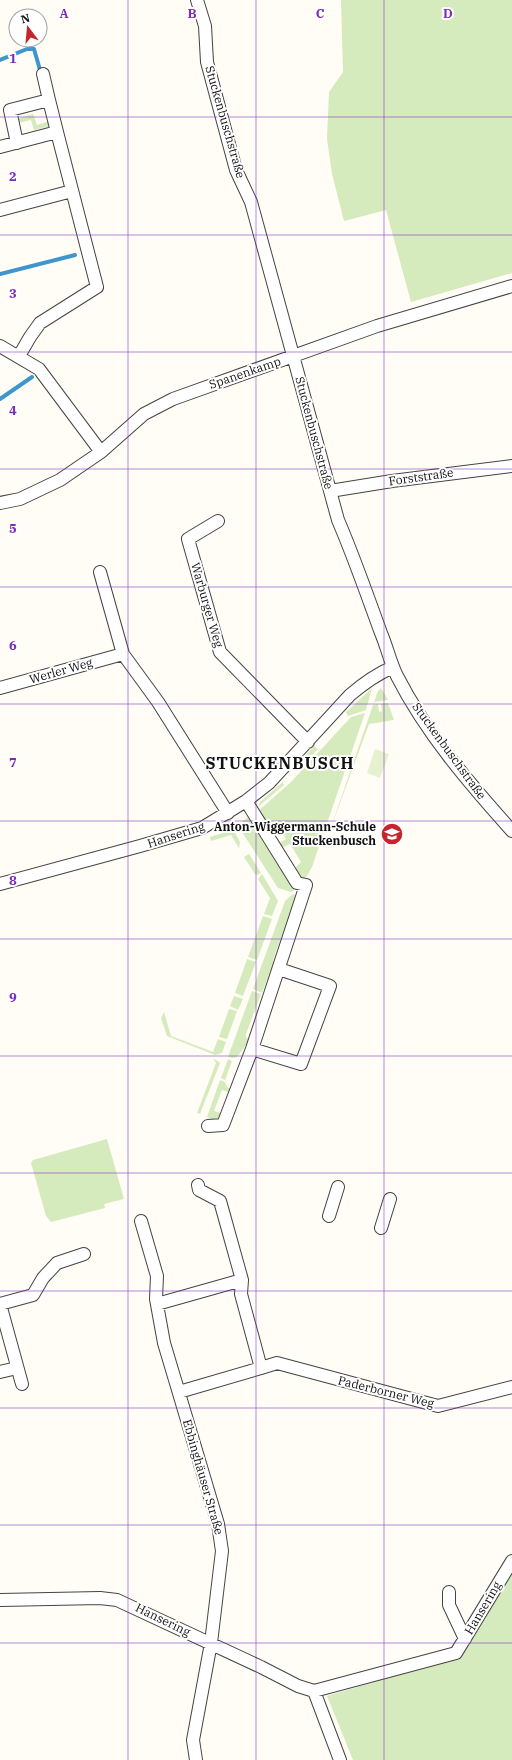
<svg xmlns="http://www.w3.org/2000/svg" width="512" height="1760" font-family="'IBM Plex Serif',serif">
  <rect width="100%" height="100%" fill="#fffdf5"/>
  <path fill="#d5ebbd" d="M 341,0 L 512,0 L 512,273 L 411,302 L 386,210 L 344,221 L 332,174 L 327,139 L 329,92 L 343,72 Z
    M 33,114 L 37,125 L 50,121 L 51,126 L 34,130 L 31,120 L 18,123 L 17,119 Z
    M 372,688 L 366,710 L 348,716 L 346,712 Z
    M 381,688 L 388,700 L 374,702 L 378,691 Z
    M 388,703 L 394,720 L 369,724 L 329,833 L 373,705 L 378,704 L 379,712 L 382,711 L 381,704 Z
    M 365,713 L 312,867 L 307,876 L 301,880 L 294,869 L 301,862 L 290,844 L 281,848 L 278,844 L 286,839 L 275,820 L 266,824 L 258,811 L 290,783 L 351,717 Z
    M 314,746 L 318,749 L 302,766 L 299,767 L 298,764 Z
    M 283,782 L 284,785 L 258,807 L 260,802 Z
    M 248,817 L 294,890 L 291,892 L 278,888 L 240,829 L 242,822 Z
    M 234,831 L 240,842 L 239,848 L 231,835 L 211,841 L 210,837 L 226,832 L 231,833 Z
    M 249,854 L 261,873 L 257,875 L 255,874 L 244,857 Z
    M 262,874 L 278,901 L 272,916 L 264,914 L 270,898 L 258,879 Z
    M 293,894 L 297,896 L 276,951 L 273,961 L 276,968 L 270,971 L 262,993 L 253,989 L 285,901 Z
    M 263,916 L 272,919 L 257,960 L 248,957 Z
    M 247,959 L 256,962 L 243,996 L 235,993 Z
    M 252,991 L 261,994 L 246,1034 L 246,1037 L 250,1040 L 237,1057 L 233,1058 L 228,1057 Z
    M 234,996 L 243,999 L 238,1010 L 230,1006 Z
    M 229,1009 L 237,1011 L 227,1039 L 219,1037 Z
    M 164,1012 L 171,1036 L 213,1052 L 218,1039 L 226,1042 L 222,1053 L 215,1055 L 167,1036 L 161,1018 Z
    M 213,1058 L 220,1063 L 200,1114 L 197,1113 L 216,1063 Z
    M 228,1059 L 232,1061 L 225,1080 L 221,1078 Z
    M 220,1080 L 225,1082 L 227,1087 L 232,1089 L 231,1093 L 222,1090 L 214,1111 L 223,1114 L 222,1117 L 212,1119 L 207,1117 Z
    M 107,1139 L 124,1199 L 104,1204 L 105,1208 L 51,1222 L 46,1216 L 31,1163 L 33,1160 Z
    M 512,1572 L 512,1760 L 353,1760 L 327,1696 L 462,1656 Z"/>
  <path fill="#e6f2cf" d="M 375,749 L 389,754 L 380,778 L 367,773 Z"/>
  <g fill="none" stroke-linecap="round" stroke-linejoin="round">
    <path stroke="#3f96cf" stroke-width="4" d="M 0,60 L 27,49 L 34,49 L 40,70
      M 0,274 L 75,255
      M 0,399 L 32,377"/>
    <g stroke="#444" stroke-width="14">
      <path id="minor" d="M 197,0 L 205,26 L 207,62 L 236,170 L 251,202 L 338,520 C 354,557 367,595 381,633 C 387,647 390,662 397,676 C 426,733 469,783 512,831
        M 43,74 L 49,100
        M 17,143 L 10,110 L 49,100 L 57,132
        M 0,147 L 57,132 L 97,287 L 40,323 L 30,337 L 19,356
        M 0,210 L 72,191
        M 0,346 L 39,369 L 101,452
        M 330,491 L 392,481 L 512,466
        M 0,503 L 20,499 L 60,480 L 101,452 L 144,414 L 173,399 L 377,326 L 512,286
        M 218,521 L 188,539 L 220,652 L 308,742
        M 100,572 L 123,654 L 158,702 L 228,813
        M 0,688 L 123,654
        M 0,884 L 140,846 L 202,828 L 246,801 L 269,783 L 350,695 C 364,683 377,674 393,667
        M 252,1049 L 301,1064 L 330,986 L 279,969
        M 208,1126 L 223,1125 L 252,1049 L 306,885 L 297,883 L 246,801
        M 329,1216 L 338,1187
        M 141,1221 L 157,1276 L 156,1299 L 164,1343 L 218,1524 L 222,1551 L 211,1643 L 193,1740 L 196,1760
        M 381,1228 L 390,1199
        M 0,1304 L 33,1295 L 43,1278 L 57,1263 L 84,1254
        M 0,1304 L 22,1384
        M 157,1304 L 242,1280
        M 261,1368 L 277,1363 L 438,1406 L 512,1387
        M 0,1372 L 17,1368
        M 179,1392 L 261,1368 L 241,1294 L 242,1280 L 220,1201 L 199,1190 L 198,1185
        M 449,1592 L 449,1605 L 465,1639
        M 0,1600 L 100,1598 L 117,1600 L 261,1667 L 298,1686 L 314,1691 L 456,1653 L 512,1561
        M 314,1691 L 340,1760"/>
    </g>
    <use href="#minor" stroke="#fff" stroke-width="12"/>
  </g>
  <path fill="none" stroke="#7b2cbf" stroke-width="1" stroke-opacity="0.55" d="M 128,0 L 128,1760M 256,0 L 256,1760M 384,0 L 384,1760M 0,117 L 512,117M 0,235 L 512,235M 0,352 L 512,352M 0,469 L 512,469M 0,587 L 512,587M 0,704 L 512,704M 0,821 L 512,821M 0,939 L 512,939M 0,1056 L 512,1056M 0,1173 L 512,1173M 0,1291 L 512,1291M 0,1408 L 512,1408M 0,1525 L 512,1525M 0,1643 L 512,1643"/>
  <defs>
    <g id="school-disc" transform="scale(1.15)"><circle r="9.5" fill="#c4262e" stroke="#fff"/><path d="M0-5L7-2L0 1L-7-2ZM-4 1L0 2.5L4 1V4Q0 6-4 4Z" fill="#fff"/></g>
  </defs>
  <g fill-rule="evenodd">
    <use href="#school-disc" x="392" y="834"/>
  </g>
  <g text-anchor="middle" stroke-width="4" stroke-linejoin="round" paint-order="stroke">
    <g font-size="12" fill="#111" stroke="#fff">
      <text transform="translate(225 122) rotate(74)" y="4">Stuckenbuschstraße</text>
      <text transform="translate(245 373) rotate(-19)" y="4">Spanenkamp</text>
      <text transform="translate(314 433) rotate(75)" y="4">Stuckenbuschstraße</text>
      <text transform="translate(421 477) rotate(-8)" y="4">Forststraße</text>
      <text transform="translate(207 605) rotate(74)" y="4">Warburger Weg</text>
      <text transform="translate(61 671) rotate(-16)" y="4">Werler Weg</text>
      <text transform="translate(449 751) rotate(54)" y="4">Stuckenbuschstraße</text>
      <text transform="translate(176 835) rotate(-18)" y="4">Hansering</text>
      <text transform="translate(386 1392) rotate(14)" y="4">Paderborner Weg</text>
      <text transform="translate(203 1477) rotate(74)" y="4">Ebbinghäuser Straße</text>
      <text transform="translate(483 1608) rotate(-59)" y="4">Hansering</text>
      <text transform="translate(163 1620) rotate(26)" y="4">Hansering</text>
    </g>
    <g font-size="12" font-weight="bold" fill="#111" stroke="#fff" text-anchor="end">
      <text x="376" y="831">Anton-Wiggermann-Schule<tspan x="376" dy="14">Stuckenbusch</tspan></text>
    </g>
    <g font-size="16" font-weight="bold" letter-spacing="1" fill="#111" stroke="#fff">
      <text x="280" y="769">STUCKENBUSCH</text>
    </g>
  </g>
  <g font-size="13" text-anchor="middle" font-weight="bold" fill="#7b2cbf" stroke="#fff" stroke-width="4" stroke-linejoin="round" paint-order="stroke">
    <text x="64" y="18">A</text>
    <text x="192" y="18">B</text>
    <text x="320" y="18">C</text>
    <text x="448" y="18">D</text>
    <text x="13" y="63">1</text>
    <text x="13" y="181">2</text>
    <text x="13" y="298">3</text>
    <text x="13" y="415">4</text>
    <text x="13" y="533">5</text>
    <text x="13" y="650">6</text>
    <text x="13" y="767">7</text>
    <text x="13" y="885">8</text>
    <text x="13" y="1002">9</text>
  </g>
  <g transform="translate(28 28) rotate(344)"><circle r="19" fill="#ffffff" stroke="#a0a0a0"/>
  <path d="M0-3L7 15L0 10L-7 15Z" fill="#c4262e"/>
  <text y="-6" font-size="11" font-weight="bold" text-anchor="middle" fill="#111111">N</text>
  </g>
</svg>
